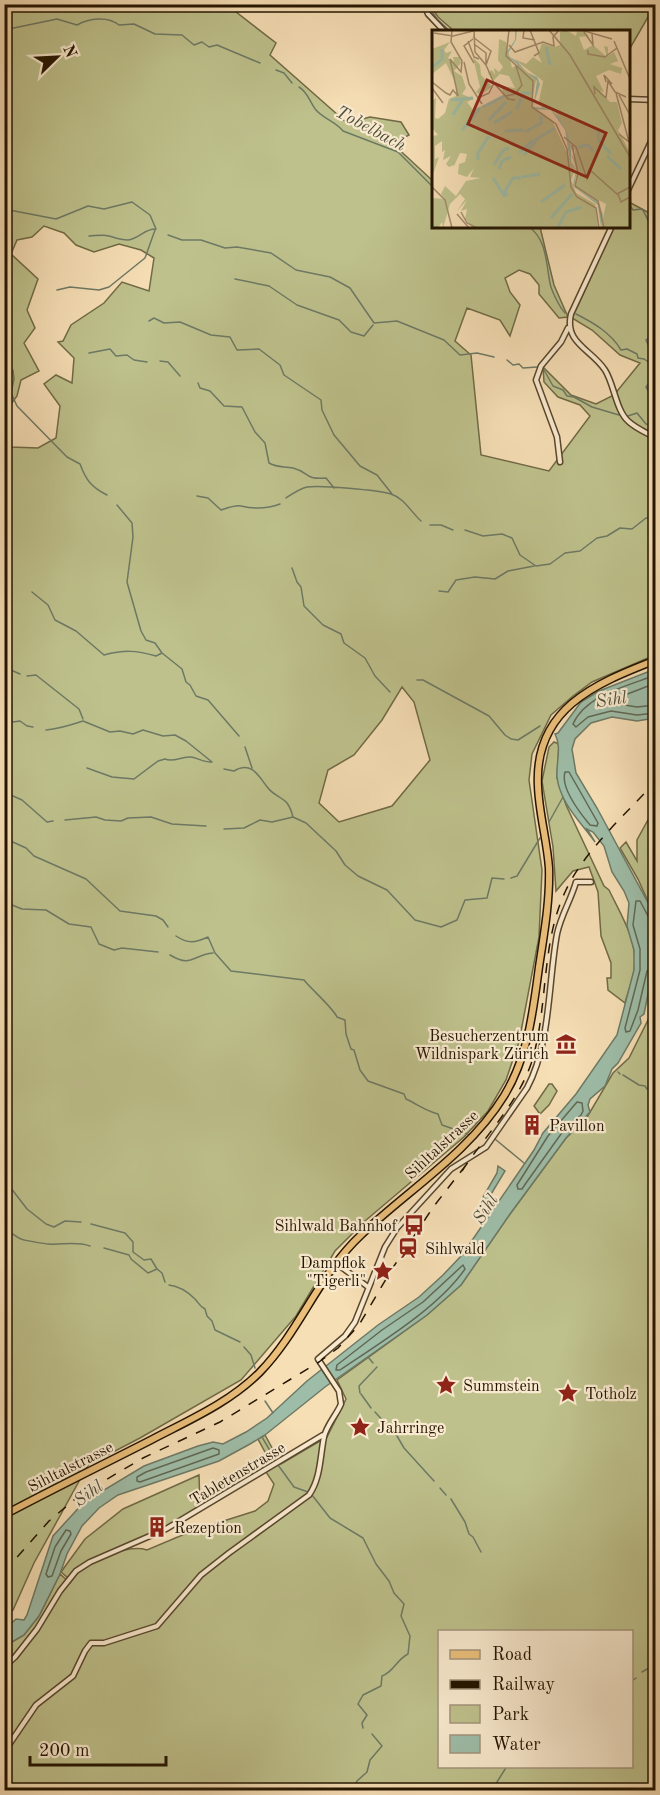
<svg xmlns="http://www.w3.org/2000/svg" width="660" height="1795" font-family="'Old Standard TT',serif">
  <rect width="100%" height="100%" fill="#f6deb5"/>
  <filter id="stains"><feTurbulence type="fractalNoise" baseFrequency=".00333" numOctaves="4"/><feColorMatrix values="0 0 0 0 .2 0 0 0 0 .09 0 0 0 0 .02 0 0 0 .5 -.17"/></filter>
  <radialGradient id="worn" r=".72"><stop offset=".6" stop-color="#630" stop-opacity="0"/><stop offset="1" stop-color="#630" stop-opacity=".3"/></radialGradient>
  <path fill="#bec18c" stroke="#706a46" stroke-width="1.5" fill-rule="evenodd" d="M 5,5 L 227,5 L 276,43 L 270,55 L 347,123 L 370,117 L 401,122 L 409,135 L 393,144 L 433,181 L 434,226 L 540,227 L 554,285 L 568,317 L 559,318 L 539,294 L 539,285 L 530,274 L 519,270 L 505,278 L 510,292 L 520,305 L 510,336 L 500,320 L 467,308 L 455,341 L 471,355 L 481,455 L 549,471 L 590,416 L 580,405 L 558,397 L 544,382 L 543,367 L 571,395 L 596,404 L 614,395 L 640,363 L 620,355 L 592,330 L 572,318 L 614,227 L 628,226 L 629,202 L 655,216 L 655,655 L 592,682 L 573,696 L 551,715 L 532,754 L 529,780 L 542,870 L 539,937 L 519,1042 L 506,1080 L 488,1111 L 464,1137 L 365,1221 L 335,1251 L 296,1316 L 241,1380 L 140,1438 L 88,1465 L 34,1563 L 13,1610 L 5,1616 L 4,435 L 10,447 L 38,448 L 56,438 L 60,406 L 44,384 L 56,375 L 72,383 L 74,358 L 58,342 L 63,341 L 71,325 L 104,303 L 122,282 L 149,291 L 154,258 L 141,250 L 119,244 L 94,252 L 76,245 L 64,233 L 44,226 L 32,237 L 17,240 L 11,254 L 38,279 L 27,310 L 35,328 L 24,343 L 39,371 L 21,380 L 17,396 L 5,412 ZM 402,687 L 414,702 L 430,760 L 392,806 L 339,822 L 319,803 L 328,770 L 354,755 L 382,720 Z
    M 430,5 L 655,5 L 629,50 L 628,32 L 454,31 L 438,17 Z
    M 554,742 L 559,744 L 557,778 L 566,805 L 604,886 L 609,890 C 621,915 639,942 634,971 C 632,982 628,992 625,1003 L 608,990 L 607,978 L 611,978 L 611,963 L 601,936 L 598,892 L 589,867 L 573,871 L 556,891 L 553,847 L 542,781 L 549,747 Z
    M 655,807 L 655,917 L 638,879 L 620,848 L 626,842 L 637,861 L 637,840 Z
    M 650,1016 L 655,1019 L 655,1017 L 655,1790 L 5,1790 L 5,1646 L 24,1635 L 39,1616 L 60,1574 L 70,1583 C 73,1579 76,1575 79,1571 C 93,1559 130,1544 147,1550 L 192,1531 L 255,1511 L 268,1501 L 274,1484 L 266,1472 L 273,1467 L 258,1439 L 265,1435 L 281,1464 L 327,1437 L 346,1399 L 337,1380 L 427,1315 L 461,1285 L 510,1214 L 566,1138 L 586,1119 L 613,1073 L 629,1058 ZM 440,1632 L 632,1632 L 632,1766 L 440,1766 Z
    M 549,1084 L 552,1084 L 557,1091 L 549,1105 L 540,1114 L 534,1106 Z
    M 199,1475 L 200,1508 L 165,1529 L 87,1562 L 68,1578 L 61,1572 L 85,1539 L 123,1509 Z"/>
  <path fill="#9ebda8" stroke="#6d7965" stroke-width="1.5" d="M 655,669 L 655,718 L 637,721 L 612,717 L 591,723 L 575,739 L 572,749 L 576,773 L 597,808 L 653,912 L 655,960 L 644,1014 L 640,1017 L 641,1023 L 618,1063 L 612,1069 L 605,1086 L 590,1099 L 588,1105 L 590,1112 L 566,1138 L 510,1214 L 461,1285 L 427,1315 L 325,1387 L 265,1435 L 250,1444 L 219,1461 L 118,1495 L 99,1508 L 82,1526 L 67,1554 L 60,1574 L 39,1616 L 24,1635 L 5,1646 L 5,1629 L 16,1619 L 24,1620 L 27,1615 L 53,1536 L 84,1502 L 144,1466 L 198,1446 L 213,1442 L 223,1444 L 246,1432 L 267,1418 L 307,1381 L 378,1325 L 419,1297 L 443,1275 L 462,1255 L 534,1150 L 543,1133 L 576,1094 L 617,1035 L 634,970 L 634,950 L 627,926 L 629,903 L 624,891 L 612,872 L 604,846 L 593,832 L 587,829 L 595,842 C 580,821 560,803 557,777 C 556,762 562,747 555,734 L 558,733 L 581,702 L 599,691 Z
    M 498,1166 L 505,1171 L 487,1201 L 484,1201 L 483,1197 L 497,1173 Z"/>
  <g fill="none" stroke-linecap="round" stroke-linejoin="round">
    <path stroke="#606854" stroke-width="1.5" d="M 656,675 C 627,686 586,695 573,724 L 576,727 L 588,717 L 611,711 L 637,715 L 656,713
      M 656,683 L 617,698 L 616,701 L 618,704 L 637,707 L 656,705
      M 565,772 L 569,772 L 598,823 L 597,826 L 590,825 C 580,813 560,788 565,772 Z
      M 656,919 L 648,916 L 640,901 L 636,901 L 633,925 L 640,949 L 640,970 L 625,1028 L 626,1032 L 630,1031 L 638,1010 L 647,971 L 651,968 L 656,967
      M 577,1102 L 582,1103 L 583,1111 L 581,1115 L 561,1134 L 526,1183 L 522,1189 L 518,1189 L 517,1185 L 548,1136 Z
      M 463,1265 L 465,1269 C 438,1308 380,1343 340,1370 L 336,1370 L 337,1365 L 382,1330 L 423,1302 Z
      M 213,1448 L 219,1450 L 219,1454 L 140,1482 L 137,1481 L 137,1477 L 146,1472 Z
      M 66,1530 L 70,1531 L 71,1534 L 61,1551 L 52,1576 L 48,1577 L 46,1574 L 55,1547 Z"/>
    <path stroke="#6d7965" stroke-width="1.5" d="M 429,7 L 437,19 L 451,32
      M 4,30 L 57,19 L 77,25 C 89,18 108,16 119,25 L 134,24 L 155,34 L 182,35 L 194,45 L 202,42 L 209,47 L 217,45 L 260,63
      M 276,70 L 284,73 L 292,83
      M 299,87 C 308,92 310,103 316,110 C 324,119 336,122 343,131 L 398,152 L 434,188
      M 628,203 L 633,210 L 642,209 C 648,217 649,227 656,234
      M 4,209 L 56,219 L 88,206 L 104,209 L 132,202 L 150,215 L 156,229
      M 528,226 C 547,239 546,263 550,283 C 551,290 560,308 565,313
      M 168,235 L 182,240 L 201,240 L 225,248 L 237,247 L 271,253 L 296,270 L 330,277 L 350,288 L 374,323 L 397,321 L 444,340 L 460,355 L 477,353 L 494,357
      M 89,236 C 95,236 103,234 109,236 C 116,238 120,240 128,240 C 139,239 144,229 155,229
      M 235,279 L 269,286 L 297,305 L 339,320 L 351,332 L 364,336 L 373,325
      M 57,290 L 70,287 L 99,290 L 109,287 L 145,258 L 155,230
      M 576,314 C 594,323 611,333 621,350 L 627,349 L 637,354 L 638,358 L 644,359 L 650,363
      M 656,317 L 651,336 L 646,340 C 653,351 651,364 653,378 L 646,387 L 652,397 L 653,404 L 656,405
      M 149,321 L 154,318 L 164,323 L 180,322 L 211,335 L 230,337 L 237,350 L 259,349 L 280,365 L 284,375 L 321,400 L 322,410 L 334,435 L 360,466 L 377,475 L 392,494
      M 89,353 L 110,349 L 116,356 L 127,355 L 134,360 L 147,362
      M 4,358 L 7,360
      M 507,360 L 513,365 L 519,364 L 523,368 L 537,367
      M 160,361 L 168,362 L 180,376
      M 13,370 L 14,379 L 11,393 L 17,406 L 67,457 L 80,464 C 86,480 91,487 107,495
      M 544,370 L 553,386 L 563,390 L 567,396 L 574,397 L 592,407 L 619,415
      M 198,383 L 200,388 L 210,391 L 224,406 L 242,407 L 255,432 L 265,443 L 269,463 C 278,468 284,466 293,468 C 309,472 304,480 326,478 L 334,488
      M 628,416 L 637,413 L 646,424 L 656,426
      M 197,496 L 208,498 L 221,510 C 227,508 235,505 241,506 C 254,509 267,509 280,504
      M 286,498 C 292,494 299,489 307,487 C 320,485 378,490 391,494 C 404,498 411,512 421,521
      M 117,505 L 132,523 L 133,537 L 127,582 L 141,631 L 146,640 L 155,643 L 162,653 L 182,669 L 186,682 L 190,685 L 196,696 L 208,700 L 239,736
      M 430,525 L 441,525 L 453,530
      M 465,530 L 483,536 L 502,534 L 512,538 L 520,555 L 536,566 L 550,564 L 565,553 L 580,551 L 597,538 L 607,536 L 620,528 L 632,529 L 646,518 L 656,518
      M 292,568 L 297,582 L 301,587 L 304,606 L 323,625 L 341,634 L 344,643 L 365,658 L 375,676 L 390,692
      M 439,591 L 448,592 L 456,580 L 475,577 L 495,579 L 508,571 L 534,566
      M 32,592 L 48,605 L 55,620 L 76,631 L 104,655 C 123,650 136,650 156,656 L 162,653
      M 4,667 L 20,674
      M 27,676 L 36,675 L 79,709 L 83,719
      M 417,680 L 423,680 L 489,716 L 505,735 L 511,739 L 518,740 L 540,726
      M 4,715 L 13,722 L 20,721 L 27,726 L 33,727
      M 46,730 C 59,729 71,725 83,721 L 110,732 L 120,731 L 133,734 L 143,730 L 163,736 L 175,735 L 186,741 L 212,762
      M 245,747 L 252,768
      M 87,768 L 112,777 L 134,779 L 158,761 L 165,759 C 174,763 181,756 191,757 C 198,758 203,762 211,762
      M 224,769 L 234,771 C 252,760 259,777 268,788 C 273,795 282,797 287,803 C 290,807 292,813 293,817 L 306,823 L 336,851 L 345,865 L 358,876 L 387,890 L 415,920 L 441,927 L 457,920 L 465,900 L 487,898 L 492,878 L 504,879
      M 4,792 L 22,800 L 47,822 L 53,821
      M 65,820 L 96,817 L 105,820 L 121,821 L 128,818 L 151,817 L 172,824 L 206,826
      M 549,822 L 563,797
      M 224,829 L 244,828 L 260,820 L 272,822 L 293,817
      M 4,838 L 26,848 L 34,856 L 86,879 L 120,911 L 156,916 L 163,920 L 168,927
      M 511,878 L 517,876 L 540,838
      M 4,905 L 12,905 L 22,909 L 46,910 L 69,924 L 91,927 L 99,944 L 114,950 L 122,948 L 158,952
      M 176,936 C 188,944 195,943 208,937 L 215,953 L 231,971 L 304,980 C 312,990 333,1008 337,1017 L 345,1020 L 346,1034 L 351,1049 L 354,1050 L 360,1070 L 368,1081 L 404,1094 L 406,1099 C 417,1104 426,1111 438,1114 L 442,1125 L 468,1134
      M 170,955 C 192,968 192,955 213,953
      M 618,1072 L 620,1074
      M 623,1075 L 639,1085 L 645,1086 L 647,1089 L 656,1092
      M 495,1139 L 524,1163
      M 4,1179 L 27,1209 L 46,1224 L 54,1227 L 65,1221 L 81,1222
      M 91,1224 L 125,1233 L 133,1242 L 133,1252 L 144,1260 L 151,1259 L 157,1269
      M 4,1230 C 13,1232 14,1236 21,1239 C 22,1240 46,1244 48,1244 C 63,1245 76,1241 90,1246
      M 104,1248 L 129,1255 L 131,1259 L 148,1273 L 157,1269 L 162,1273 L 165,1282
      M 169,1285 C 178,1286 188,1292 195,1299 C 199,1303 199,1306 205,1309 L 207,1316 L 212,1321 L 215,1330 L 240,1342
      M 244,1347 L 251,1355 L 255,1368
      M 368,1357 L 373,1363
      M 360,1393 L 359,1386 L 377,1367
      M 361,1394 L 371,1408
      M 265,1401 L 273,1413
      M 375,1412 L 386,1424 L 384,1421
      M 389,1426 L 397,1436 L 404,1448 L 434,1481
      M 262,1437 L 276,1461
      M 278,1465 L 294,1487 L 308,1492
      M 440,1488 L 446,1495
      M 312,1495 L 330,1518 L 363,1538 L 376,1564 L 389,1581 L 394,1593 L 404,1604 L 401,1616 L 410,1636 L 408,1654 C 396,1660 394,1672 382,1676 L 381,1686 L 363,1695 L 358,1704 L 367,1715 L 362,1723 L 363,1728
      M 451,1499 L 465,1522 L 469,1534 L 473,1537 L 481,1552
      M 642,1672 L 656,1664
      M 632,1681 L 636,1678
      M 353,1790 L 357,1781 L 367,1772 L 370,1760 L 382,1746 L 372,1734
      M 492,1790 L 507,1766"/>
    <g stroke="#58462d" stroke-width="7">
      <path id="minor" d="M 424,4 L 428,14 L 445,32
        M 628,99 L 656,100
        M 628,190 L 656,131
        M 612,226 L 571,314 C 564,343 591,349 605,370 C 614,384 616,410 628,421 C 635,428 647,433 656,438
        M 560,462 L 557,437 L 536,380 L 541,366 L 561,342 L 568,328
        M 336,1263 L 368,1287
        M 4,1667 L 15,1657 L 37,1629 L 60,1591 L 76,1571 L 90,1562 L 166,1529 L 323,1435
        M 4,1752 L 36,1705 L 73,1676 L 85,1651 L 91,1643 L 104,1643 L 157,1626 L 201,1575 L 229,1553 L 309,1495 C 321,1478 320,1456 324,1437 C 326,1426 337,1414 341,1404 L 339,1391 L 318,1359 L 345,1336 L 355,1322 L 385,1247 L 397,1228 L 451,1169 L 486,1147 L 527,1088 C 551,1043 548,983 557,934 C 561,915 571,900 576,882 L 591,882"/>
    </g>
    <g stroke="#231400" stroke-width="9">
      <path id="primary" d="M 4,1515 C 53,1489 102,1465 151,1440 C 189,1420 229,1403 260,1372 C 300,1331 319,1274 361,1235 C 408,1190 469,1153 504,1096 C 528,1057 533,1012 539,967 C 544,934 550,901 549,868 C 547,840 539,814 538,786 C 534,709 594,684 656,660"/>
    </g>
    <use href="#minor" stroke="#f9eacf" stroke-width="4"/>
    <use href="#primary" stroke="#ebbf7a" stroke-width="6"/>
    <path stroke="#231400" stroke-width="1.5" stroke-dasharray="10 10" stroke-linecap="butt" d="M 462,1171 C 485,1136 517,1104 531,1064 C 549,1008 540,944 566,890 C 585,850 626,814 656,781
      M 4,1572 L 49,1521 L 80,1495 L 143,1458 L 220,1422 L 319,1362 L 338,1348 L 359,1325 L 392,1269 L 434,1206 L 466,1165"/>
  </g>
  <defs>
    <g id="museum-bare" transform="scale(1.62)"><path d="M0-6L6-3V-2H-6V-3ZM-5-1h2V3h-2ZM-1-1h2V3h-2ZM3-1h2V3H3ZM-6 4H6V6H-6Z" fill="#8f2418" stroke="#f9eacf" stroke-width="2.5" paint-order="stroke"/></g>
    <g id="building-bare" transform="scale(1.62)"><path d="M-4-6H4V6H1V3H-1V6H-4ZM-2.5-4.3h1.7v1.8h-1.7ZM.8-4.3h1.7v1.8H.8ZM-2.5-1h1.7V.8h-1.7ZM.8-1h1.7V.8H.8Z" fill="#8f2418" stroke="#f9eacf" stroke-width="2.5" paint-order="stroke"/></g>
    <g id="bus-bare" transform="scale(1.62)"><path d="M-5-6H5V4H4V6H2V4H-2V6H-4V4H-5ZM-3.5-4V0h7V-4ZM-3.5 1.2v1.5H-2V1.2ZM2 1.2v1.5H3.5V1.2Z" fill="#8f2418" stroke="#f9eacf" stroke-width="2.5" paint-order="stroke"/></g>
    <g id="station-bare" transform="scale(1.62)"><path d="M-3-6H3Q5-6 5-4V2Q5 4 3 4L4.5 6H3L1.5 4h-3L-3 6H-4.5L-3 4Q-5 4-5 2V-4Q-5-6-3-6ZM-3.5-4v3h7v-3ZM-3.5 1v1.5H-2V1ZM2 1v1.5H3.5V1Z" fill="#8f2418" stroke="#f9eacf" stroke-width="2.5" paint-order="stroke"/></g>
    <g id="sight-bare" transform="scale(1.62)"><path d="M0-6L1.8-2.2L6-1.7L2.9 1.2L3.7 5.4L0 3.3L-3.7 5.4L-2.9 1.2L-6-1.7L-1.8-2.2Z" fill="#8f2418" stroke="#f9eacf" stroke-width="2.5" paint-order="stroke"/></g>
  </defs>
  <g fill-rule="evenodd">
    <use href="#museum-bare" x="566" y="1044"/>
    <use href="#building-bare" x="532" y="1125"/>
    <use href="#bus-bare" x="414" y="1225"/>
    <use href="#station-bare" x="408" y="1248"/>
    <use href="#sight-bare" x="383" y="1271"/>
    <use href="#sight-bare" x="446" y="1385"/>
    <use href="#sight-bare" x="568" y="1393"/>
    <use href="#sight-bare" x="360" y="1427"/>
    <use href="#building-bare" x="157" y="1527"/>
  </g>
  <g text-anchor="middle" stroke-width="4.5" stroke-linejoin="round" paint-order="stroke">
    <g font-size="16" fill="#231400" stroke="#f9eacf" text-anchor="start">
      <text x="549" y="1041" text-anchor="end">Besucherzentrum<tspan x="549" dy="18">Wildnispark Zürich</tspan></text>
      <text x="549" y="1131">Pavillon</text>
      <text x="397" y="1231" text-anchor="end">Sihlwald Bahnhof</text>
      <text x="425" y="1254">Sihlwald</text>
      <text x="366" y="1268" text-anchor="end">Dampflok<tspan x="366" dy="18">"Tigerli"</tspan></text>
      <text x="463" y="1391">Summstein</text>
      <text x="585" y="1399">Totholz</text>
      <text x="377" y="1433">Jahrringe</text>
      <text x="174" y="1533">Rezeption</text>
    </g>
    <g font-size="16" fill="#231400" stroke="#f9eacf">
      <text transform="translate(441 1144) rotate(-43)" y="6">Sihltalstrasse</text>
      <text transform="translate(70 1466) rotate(-27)" y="6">Sihltalstrasse</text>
      <text transform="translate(237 1473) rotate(-31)" y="6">Tabletenstrasse</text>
    </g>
    <g font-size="18" font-style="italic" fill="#4e4f3b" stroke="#f9eacf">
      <text transform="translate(371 128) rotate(28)" y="6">Tobelbach</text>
      <text transform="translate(611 699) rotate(-8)" y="6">Sihl</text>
      <text transform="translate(485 1209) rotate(-57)" y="6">Sihl</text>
      <text transform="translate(88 1493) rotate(-36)" y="6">Sihl</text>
    </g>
  </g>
  <g transform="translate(432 30)">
    <rect width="198" height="198" fill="#f6deb5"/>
    <path d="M 134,0 L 144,6 L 145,1 L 150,0 L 157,6 L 147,7 L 152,20 L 161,15 L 175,27 L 172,16 L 176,17 L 176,26 L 182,22 L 186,31 L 178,34 L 190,38 L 189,44 L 177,40 L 164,46 L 172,62 L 168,61 L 178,72 L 185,72 L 190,93 L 186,100 L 198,122 L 198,198 L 169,198 L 174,174 L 143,158 L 145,140 L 139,124 L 143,129 L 143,120 L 139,119 L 134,101 L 122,80 L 110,78 L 107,71 L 111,51 L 82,29 L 94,34 L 101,27 L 110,33 L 106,25 L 110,13 L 123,17 L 128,15 L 128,2 ZM 67,9 L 74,12 L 80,38 L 86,34 L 104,50 L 99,75 L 120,90 L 143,140 L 139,150 L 144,163 L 163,174 L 166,198 L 41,198 L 33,189 L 35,179 L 29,181 L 35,170 L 25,181 L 33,169 L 28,164 L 18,174 L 11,198 L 10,192 L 6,198 L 0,197 L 0,168 L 13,169 L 9,164 L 13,156 L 24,166 L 34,151 L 49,148 L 38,147 L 42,138 L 35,147 L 26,144 L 27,134 L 33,132 L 35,124 L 28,123 L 21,138 L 22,135 L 17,137 L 14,134 L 19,126 L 11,130 L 13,120 L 10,122 L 10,111 L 3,116 L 3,129 L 7,127 L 0,147 L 0,106 L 6,105 L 0,98 L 0,71 L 4,68 L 3,88 L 6,89 L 13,83 L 17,69 L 24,66 L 24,54 L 14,33 L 0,44 L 0,19 L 18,12 L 12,20 L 14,23 L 20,21 L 16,28 L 22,32 L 21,27 L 27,27 L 29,33 L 22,41 L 30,46 L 34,58 L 30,64 L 41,69 L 35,72 L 41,80 L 71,66 L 70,56 L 83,58 L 77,46 L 68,44 L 62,50 L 56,43 L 60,40 L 63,45 L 62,38 L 67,42 L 71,37 L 66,30 ZM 41,27 L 48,35 L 49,45 L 60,57 L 48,65 L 44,62 L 48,57 Z" fill="#bec18c"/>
    <path d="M 83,0 L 85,0 L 84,10 L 75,25 L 86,32 L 94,42 L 105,47 L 108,54 L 101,77 L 119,79 L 127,88 L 136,104 L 139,120 L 139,132 L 145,140 L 142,156 L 167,173 L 171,185 L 169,198 L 166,175 L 141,156 L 144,140 L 138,132 L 133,100 L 119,80 L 101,79 L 105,51 L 73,24 L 83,10 Z" fill="#9ebda8"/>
    <path fill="none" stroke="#9ebda8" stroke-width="3" d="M 114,17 L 118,35M 0,38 L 10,29 L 10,19M 19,70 L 41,68M 51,77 L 72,66M 85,79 L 91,63 L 99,63M 21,85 L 31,69M 57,90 L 74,72M 62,93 L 80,82M 30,100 L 48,78M 73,101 L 92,100M 166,101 L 167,111 L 179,124M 93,102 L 109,93 L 109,86M 103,110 L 123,98M 146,117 L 156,115 L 161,121M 87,123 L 101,110M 92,125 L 104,111M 175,126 L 189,139M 46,130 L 46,123 L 57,106M 62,135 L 71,120 L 77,118M 67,139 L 70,131 L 79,127M 90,147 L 108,144M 61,148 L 73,167M 75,166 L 73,161 L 81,148 L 89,148M 109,172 L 133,155M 119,188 L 140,164M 126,197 L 134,182 L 150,177"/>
    <path fill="none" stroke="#a28d6d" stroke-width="1.5" d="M 42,0 L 43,22 L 54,35M 77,0 L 74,26 L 101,51 L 100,77 L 124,94 L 135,119 L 139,157 L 145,167 L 164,178 L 167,198M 92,0 L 91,8 L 103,10M 98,0 L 107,23 L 102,26M 117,0 L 138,25 L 198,127M 149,0 L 180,9M 152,2 L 161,15 L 160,4M 2,3 L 21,6 L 41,1M 41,7 L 59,21 L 54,35M 41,9 L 32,16 L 42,33M 36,11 L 42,27 L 47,29M 182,11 L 198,49M 42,14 L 54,23 L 54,34M 77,15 L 83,22 L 111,12 L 122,16 L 121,7 L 127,0M 156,20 L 156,24 L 173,27 L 185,18M 32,32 L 37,54 L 50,74M 54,35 L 62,53 L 76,69 L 83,70M 0,52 L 14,63 L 18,65 L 21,60 L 26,66 L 18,29 L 29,42 L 30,31 L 19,12 L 20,0M 174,52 L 172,45 L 180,54M 0,58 L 11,73M 184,63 L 197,112 L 187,104M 163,64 L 162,57 L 174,68M 187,65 L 198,85M 74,66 L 83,64 L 90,55 L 84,36M 46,68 L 57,63 L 62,53M 174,68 L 176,51 L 183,62 L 194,67M 132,107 L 144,117 L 155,149 L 159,141 L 185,164 L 198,157M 140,115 L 146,143 L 143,156 L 166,171 L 172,198M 0,157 L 13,170 L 20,198M 186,164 L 189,172 L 198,167M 29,182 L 35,193 L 45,198M 25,184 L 37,198"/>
    <path fill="#8f2418" fill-opacity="0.15" stroke="#8f2418" stroke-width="3" d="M 55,50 L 174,103 L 155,147 L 36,94 Z"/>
    <rect width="198" height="198" fill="none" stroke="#231400" stroke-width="3"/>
  </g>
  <rect width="660" height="1795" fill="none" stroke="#f6deb5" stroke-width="24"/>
  <rect x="6" y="6" width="648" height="1783" fill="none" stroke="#231400" stroke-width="3"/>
  <rect x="12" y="12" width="636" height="1771" fill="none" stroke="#231400" stroke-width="1.5"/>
  <rect x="438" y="1630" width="195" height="138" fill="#f9eacf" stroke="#a3947c" stroke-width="1.5"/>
  <rect x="450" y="1650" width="30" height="9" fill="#ebbf7a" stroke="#a3947c" stroke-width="1.5"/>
  <text x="492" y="1660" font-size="18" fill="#231400">Road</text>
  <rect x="450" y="1680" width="30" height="9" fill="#231400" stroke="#a3947c" stroke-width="1.5"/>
  <text x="492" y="1690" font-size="18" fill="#231400">Railway</text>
  <rect x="450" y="1705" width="30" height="18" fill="#bec18c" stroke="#a3947c" stroke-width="1.5"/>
  <text x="492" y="1720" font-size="18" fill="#231400">Park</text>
  <rect x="450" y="1735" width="30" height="18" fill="#9ebda8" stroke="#a3947c" stroke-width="1.5"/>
  <text x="492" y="1750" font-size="18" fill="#231400">Water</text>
  <g transform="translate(57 57) rotate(66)" stroke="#f9eacf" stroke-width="4.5" paint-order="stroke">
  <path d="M0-4.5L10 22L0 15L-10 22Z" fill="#231400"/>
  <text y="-9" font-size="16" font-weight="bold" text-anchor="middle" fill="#231400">N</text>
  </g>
  <path d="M30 1756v9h136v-9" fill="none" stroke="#231400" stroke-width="3"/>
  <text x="39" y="1756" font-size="18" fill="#231400" stroke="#f9eacf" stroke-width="4.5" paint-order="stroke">200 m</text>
  <rect width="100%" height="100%" filter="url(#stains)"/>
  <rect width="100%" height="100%" fill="url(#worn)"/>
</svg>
